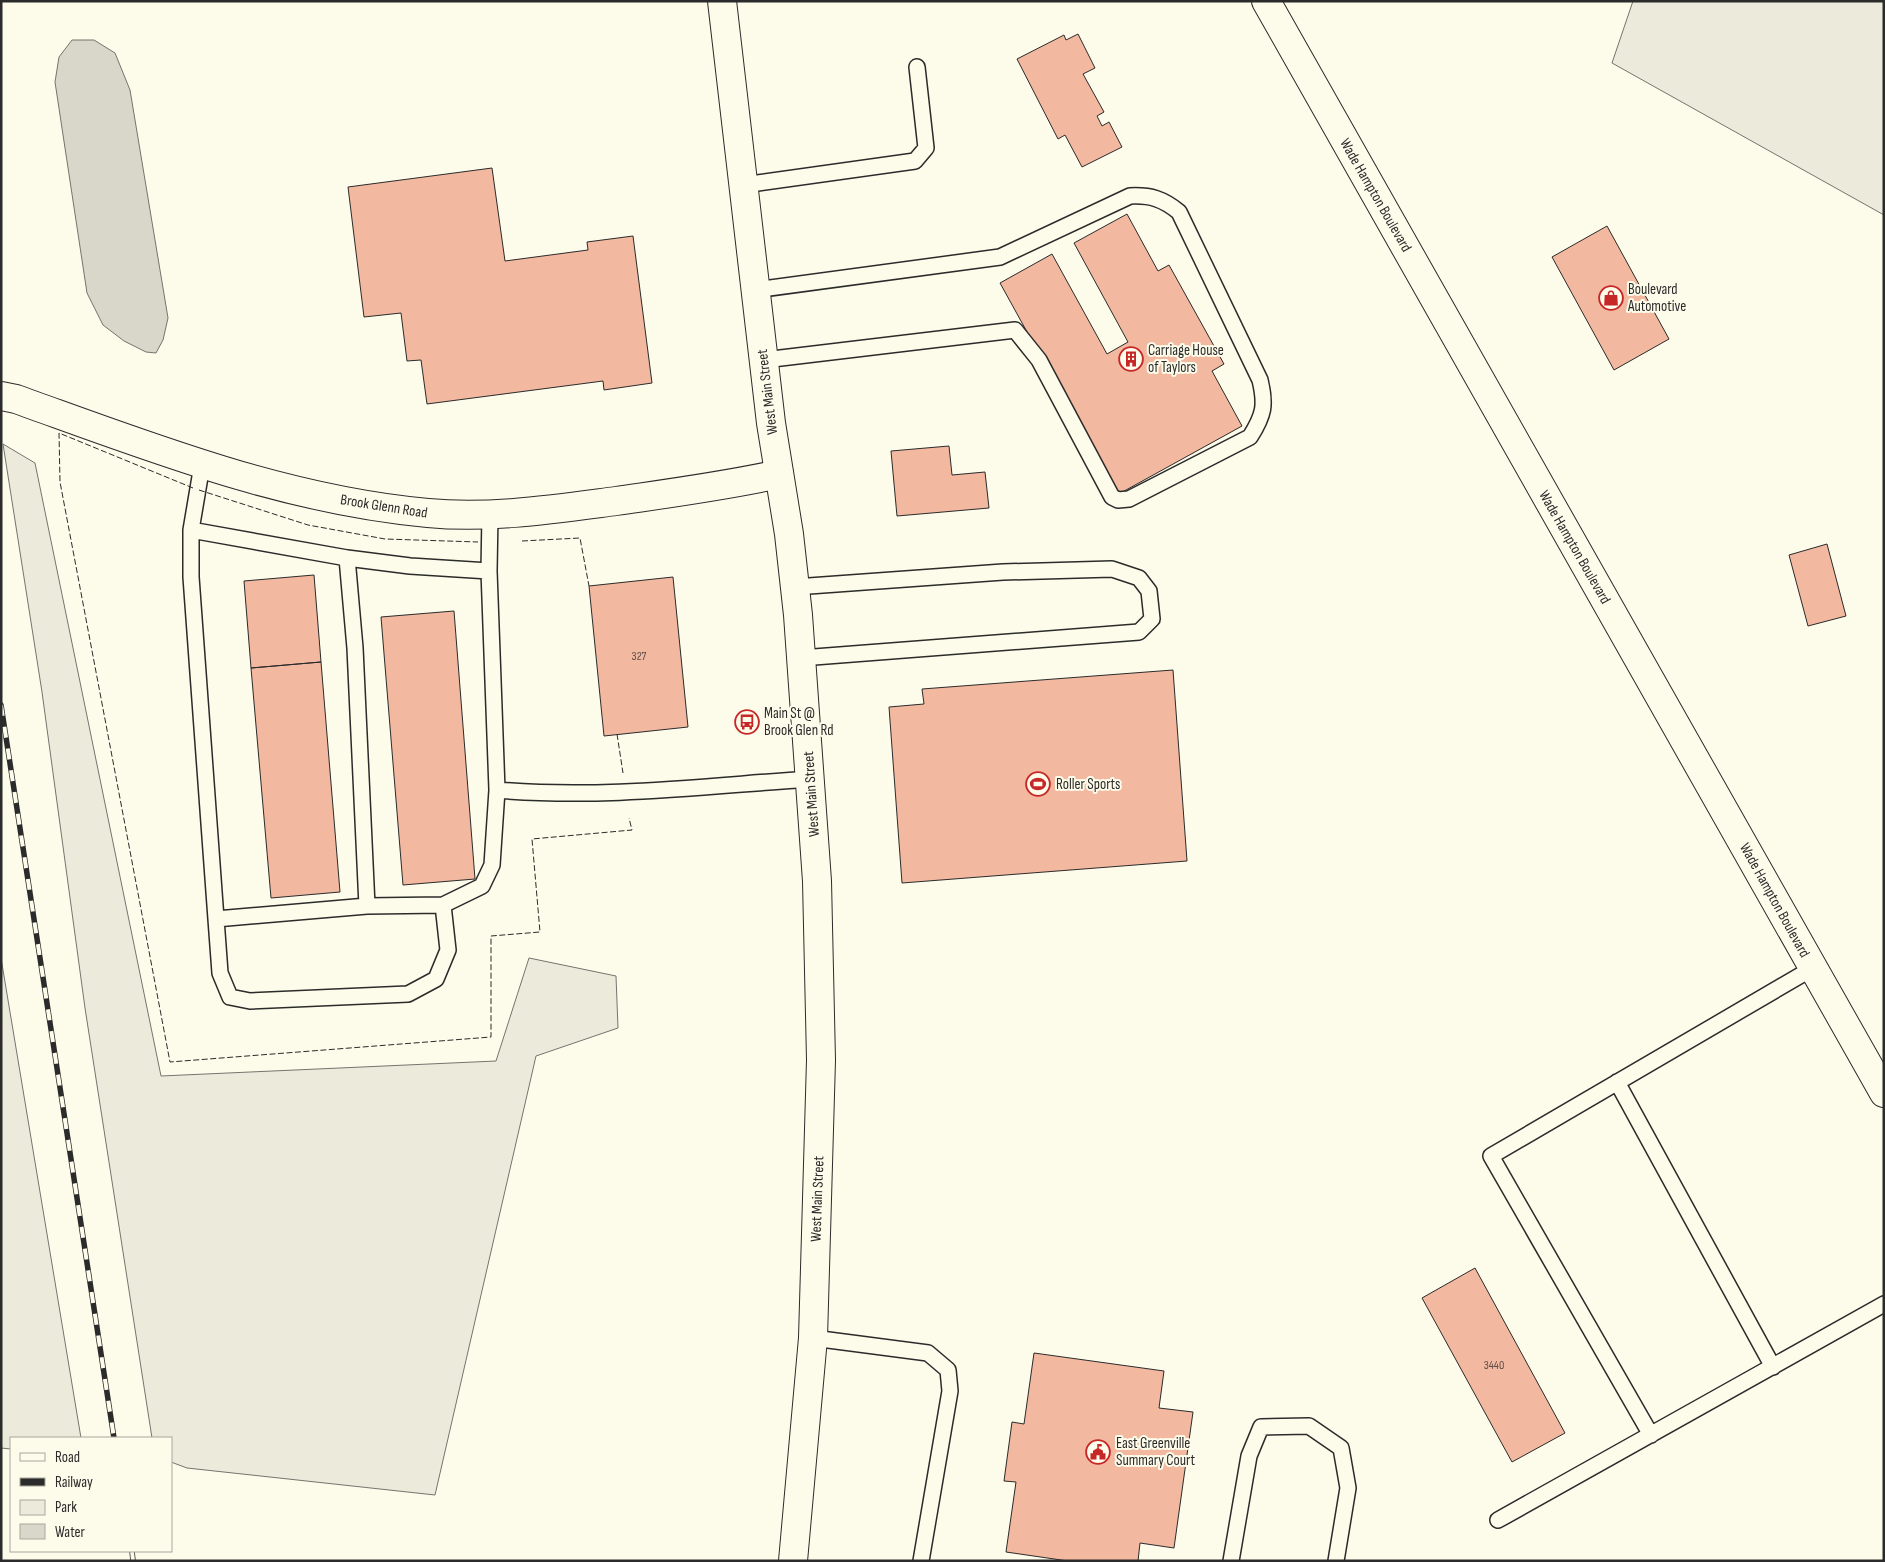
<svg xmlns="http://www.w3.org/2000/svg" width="1885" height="1562" font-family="'Sofia Sans Condensed',sans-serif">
  <rect width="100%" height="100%" fill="#fdfbea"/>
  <path fill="#ecebdb" stroke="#74746e" d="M 1633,1 L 1884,1 L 1884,215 L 1612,63 Z
    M 3,444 L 35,463 L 161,1076 L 496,1061 L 529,958 L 616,976 L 618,1028 L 536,1056 L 435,1495 L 187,1468 L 171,1462 L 171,1438 L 152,1438 L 85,1008 L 42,692 Z
    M 1,958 L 81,1438 L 11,1438 L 11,1449 L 1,1448 Z"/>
  <path fill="#d8d7c9" stroke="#74746e" d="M 72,40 L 94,40 L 115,53 L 130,90 L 168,318 L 163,340 L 156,353 L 146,352 L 124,341 L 103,325 L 87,293 L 55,82 L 59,57 Z"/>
  <path fill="#f2b8a0" stroke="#2b2b2b" d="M 1078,34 L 1095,68 L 1083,74 L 1104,112 L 1097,116 L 1102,126 L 1109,122 L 1122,147 L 1082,167 L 1065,135 L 1058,139 L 1017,59 L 1064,35 L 1066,40 Z
    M 492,168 L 505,261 L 588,250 L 587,242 L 633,236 L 652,383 L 604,390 L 603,381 L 427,404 L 421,360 L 407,361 L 401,313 L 364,317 L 348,187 Z
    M 1127,214 L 1158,271 L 1169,265 L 1224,364 L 1212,371 L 1242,426 L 1117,495 L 1000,283 L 1052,254 L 1107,354 L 1128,342 L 1074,243 Z
    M 1607,226 L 1669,339 L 1614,370 L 1552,257 Z
    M 949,446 L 952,475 L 985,472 L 989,508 L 897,516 L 891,451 Z
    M 1827,544 L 1846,616 L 1808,626 L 1789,555 Z
    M 314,575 L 321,662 L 251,668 L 244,581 Z
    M 673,577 L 688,727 L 604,736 L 589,586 Z
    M 454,611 L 475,879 L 403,885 L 381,617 Z
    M 321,662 L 340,892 L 271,898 L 251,668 Z
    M 1173,670 L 1187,861 L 902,883 L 889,707 L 924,704 L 922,689 Z
    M 1475,1268 L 1565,1433 L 1512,1462 L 1422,1298 Z
    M 1034,1353 L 1164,1371 L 1159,1408 L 1193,1412 L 1174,1548 L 1140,1543 L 1138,1561 L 1068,1561 L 1006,1552 L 1016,1482 L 1004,1481 L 1012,1422 L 1024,1424 Z"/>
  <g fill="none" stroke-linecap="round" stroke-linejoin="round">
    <g stroke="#2b2b2b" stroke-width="18">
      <path id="lane" d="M 743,185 L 915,161 L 926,148 L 917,67
        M 755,290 L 1000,257 L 1130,196 C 1151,195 1163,199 1179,212 L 1260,380 C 1266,405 1264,415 1250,437 L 1129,499 L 1118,500 L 1112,497 L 1039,360 L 1015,330 L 764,360
        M 191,530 L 202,465
        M 347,558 L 410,566 L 489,571 L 497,790 L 492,865 L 482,886 L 443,905 L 367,906 L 355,648 Z
        M 347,558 L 191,530 L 191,577 L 216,919 L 367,906
        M 489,571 L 490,514
        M 795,587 L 1003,572 L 1112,569 L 1139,578 L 1149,591 L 1152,619 L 1139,632 L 801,658
        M 497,790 C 602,799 705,786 810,779
        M 216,919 L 220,973 L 230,997 L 250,1001 L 408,994 L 436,979 L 448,950 L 443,905
        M 1617,1082 L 1773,1367
        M 813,1338 L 928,1353 L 948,1370 L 950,1391 L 921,1561
        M 1651,1435 L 1491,1156 L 1813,968
        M 1498,1520 L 1884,1304
        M 1231,1561 L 1249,1456 L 1261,1427 L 1309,1426 L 1341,1448 L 1348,1488 L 1336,1561"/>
    </g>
    <g stroke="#2b2b2b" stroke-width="30">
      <path id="street" d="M 1,396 L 16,399 C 150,447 284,500 428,513 C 490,519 555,509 616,501 C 671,493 725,486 779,474"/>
    </g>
    <g stroke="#2b2b2b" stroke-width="30">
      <path id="secondary" d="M 722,1 L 771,423 L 789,534 L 798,615 L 817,881 L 821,1060 L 813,1338 L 793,1561"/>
    </g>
    <g stroke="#2b2b2b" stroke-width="30">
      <path id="primary" d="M 1266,1 L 1884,1093"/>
    </g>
    <use href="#lane" stroke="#fdfbea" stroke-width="15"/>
    <use href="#street" stroke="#fdfbea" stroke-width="28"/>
    <use href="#secondary" stroke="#fdfbea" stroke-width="28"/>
    <use href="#primary" stroke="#fdfbea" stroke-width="28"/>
    <g stroke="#2b2b2b" stroke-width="5.5">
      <path id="rail" d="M 1,705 L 114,1438
        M 132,1551 L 133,1561"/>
    </g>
    <use href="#rail" stroke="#fdfbea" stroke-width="4" stroke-dasharray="11" stroke-linecap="butt"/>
    <path stroke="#2b2b2b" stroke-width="1" stroke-dasharray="6 2.5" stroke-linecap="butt" d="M 193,488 L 59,433 L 60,482 L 170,1062 L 491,1037 L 491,936 L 540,932 L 532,839 L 632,830 L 629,818
      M 199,490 L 308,525 L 385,539 L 478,542
      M 522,541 L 580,538 L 589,586
      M 617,734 L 623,773"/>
  </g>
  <defs>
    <g id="shop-ring" transform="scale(1.25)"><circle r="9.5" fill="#fdfbea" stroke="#c62828" stroke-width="1.5"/><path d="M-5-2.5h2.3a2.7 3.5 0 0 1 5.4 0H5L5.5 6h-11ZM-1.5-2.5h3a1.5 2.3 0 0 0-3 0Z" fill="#c62828"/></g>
    <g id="building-ring" transform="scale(1.25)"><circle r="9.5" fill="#fdfbea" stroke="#c62828" stroke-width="1.5"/><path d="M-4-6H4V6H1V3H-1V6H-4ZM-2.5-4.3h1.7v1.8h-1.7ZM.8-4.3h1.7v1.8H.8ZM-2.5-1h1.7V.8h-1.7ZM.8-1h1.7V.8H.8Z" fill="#c62828"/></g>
    <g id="bus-ring" transform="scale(1.25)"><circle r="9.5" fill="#fdfbea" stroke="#c62828" stroke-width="1.5"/><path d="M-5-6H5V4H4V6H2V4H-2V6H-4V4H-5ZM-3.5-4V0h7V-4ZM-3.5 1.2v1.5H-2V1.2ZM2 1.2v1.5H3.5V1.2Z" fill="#c62828"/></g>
    <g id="stadium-ring" transform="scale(1.25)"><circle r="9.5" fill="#fdfbea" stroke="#c62828" stroke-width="1.5"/><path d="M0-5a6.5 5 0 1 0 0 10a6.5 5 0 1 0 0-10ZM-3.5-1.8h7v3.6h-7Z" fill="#c62828"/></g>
    <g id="civic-ring" transform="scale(1.25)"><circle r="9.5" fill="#fdfbea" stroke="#c62828" stroke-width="1.5"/><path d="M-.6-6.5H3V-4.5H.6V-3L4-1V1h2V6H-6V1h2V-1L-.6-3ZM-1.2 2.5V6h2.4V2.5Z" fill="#c62828"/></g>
  </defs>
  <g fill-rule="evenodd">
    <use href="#shop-ring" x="1611" y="298"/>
    <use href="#building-ring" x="1131" y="359"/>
    <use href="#bus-ring" x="747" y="722"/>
    <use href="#stadium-ring" x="1038" y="784"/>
    <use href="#civic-ring" x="1098" y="1452"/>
  </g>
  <g text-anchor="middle" stroke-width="4" stroke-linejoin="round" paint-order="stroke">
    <g font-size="12" fill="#5d4e48">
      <text x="639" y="660">327</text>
      <text x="1494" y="1369">3440</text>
    </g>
    <g font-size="15" fill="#2b2b2b" stroke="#fdfbea">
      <text transform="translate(1376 195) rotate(60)" y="5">Wade Hampton Boulevard</text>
      <text transform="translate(767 392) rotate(-97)" y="5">West Main Street</text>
      <text transform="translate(384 506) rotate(9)" y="5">Brook Glenn Road</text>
      <text transform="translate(1575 547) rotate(60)" y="5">Wade Hampton Boulevard</text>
      <text transform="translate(811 794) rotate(-94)" y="5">West Main Street</text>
      <text transform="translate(1775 900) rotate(61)" y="5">Wade Hampton Boulevard</text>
      <text transform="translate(817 1199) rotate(-88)" y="5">West Main Street</text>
    </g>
    <g font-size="15" fill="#2b2b2b" stroke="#fdfbea" text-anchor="start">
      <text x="1628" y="294">Boulevard<tspan x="1628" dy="17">Automotive</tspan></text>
      <text x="1148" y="355">Carriage House<tspan x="1148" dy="17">of Taylors</tspan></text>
      <text x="764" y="718">Main St @<tspan x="764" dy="17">Brook Glen Rd</tspan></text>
      <text x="1056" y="789">Roller Sports</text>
      <text x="1116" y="1448">East Greenville<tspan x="1116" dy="17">Summary Court</tspan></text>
    </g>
  </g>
  <rect width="1885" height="1562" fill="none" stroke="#2b2b2b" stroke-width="5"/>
  <rect x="10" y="1437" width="162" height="115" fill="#fdfbea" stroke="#a9a89e"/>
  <rect x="20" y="1453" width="25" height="8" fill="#fdfbea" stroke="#a9a89e"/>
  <text x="55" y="1462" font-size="15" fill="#2b2b2b">Road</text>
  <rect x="20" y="1478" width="25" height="8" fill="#2b2b2b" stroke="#a9a89e"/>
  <text x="55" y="1487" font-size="15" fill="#2b2b2b">Railway</text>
  <rect x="20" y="1500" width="25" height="15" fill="#ecebdb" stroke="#a9a89e"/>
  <text x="55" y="1512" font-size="15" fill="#2b2b2b">Park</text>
  <rect x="20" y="1524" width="25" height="15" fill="#d8d7c9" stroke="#a9a89e"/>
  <text x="55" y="1537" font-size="15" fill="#2b2b2b">Water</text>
</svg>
